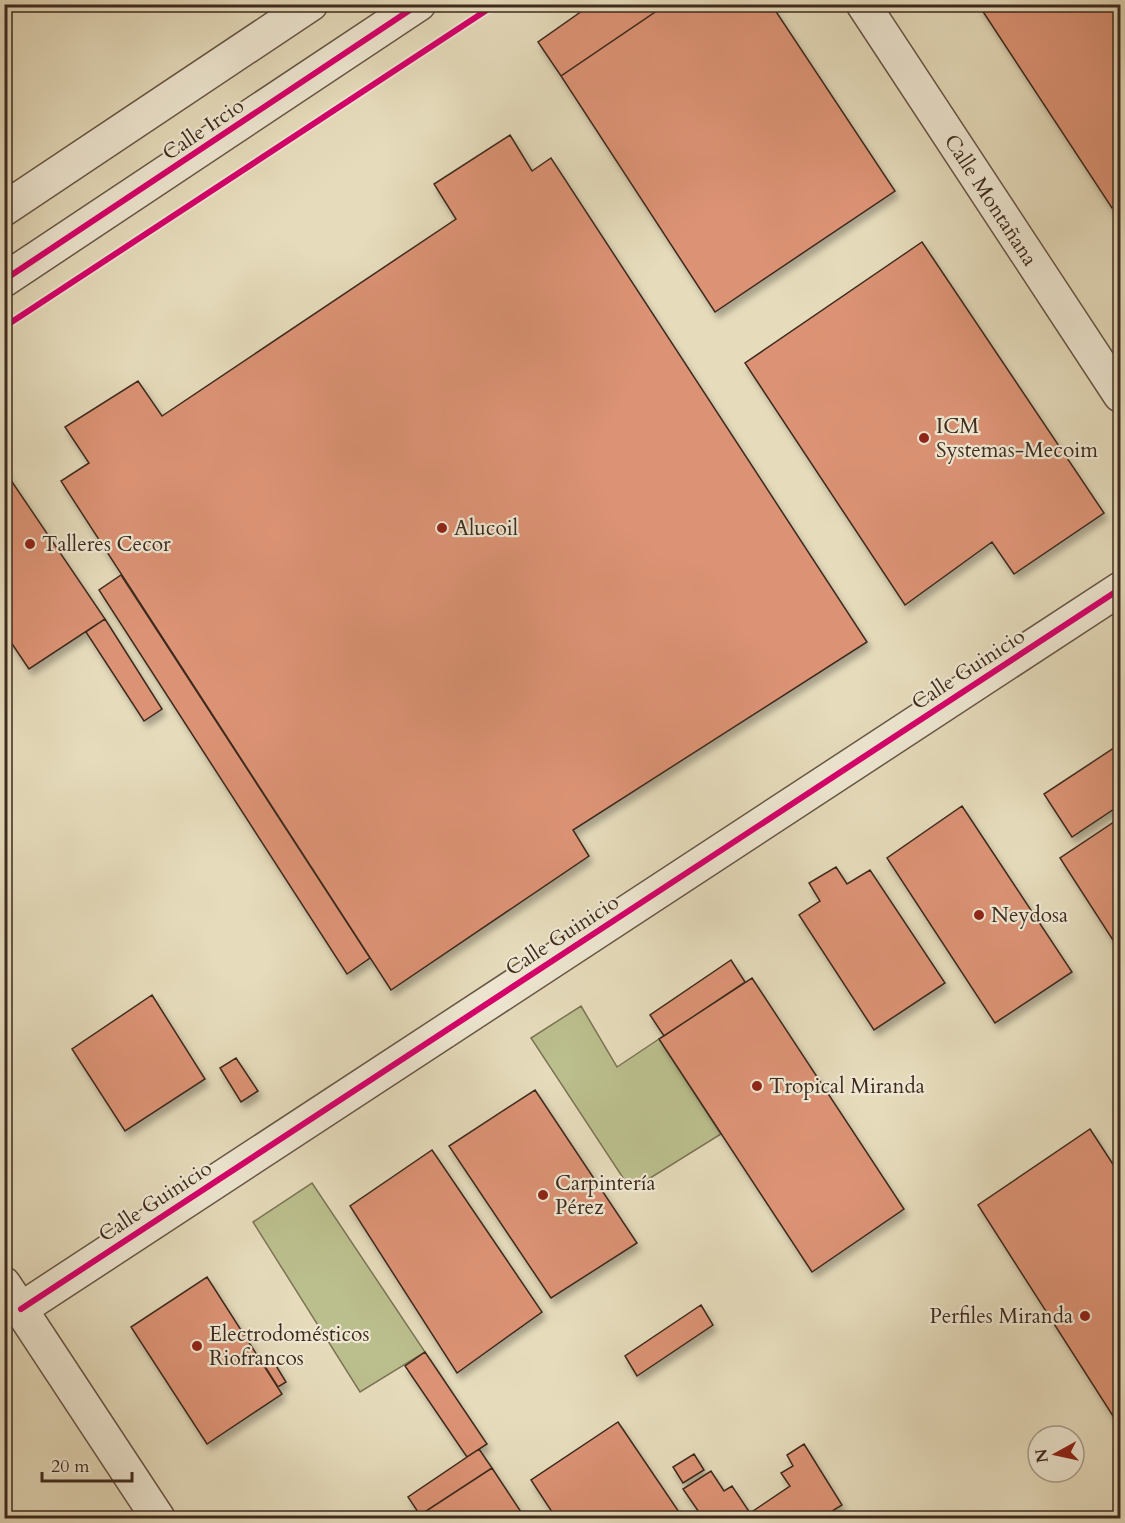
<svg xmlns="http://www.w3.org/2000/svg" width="1125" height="1523" font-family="Cardo,serif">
  <defs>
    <filter id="shadow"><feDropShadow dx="3.5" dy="6" stdDeviation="3" flood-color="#0004"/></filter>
  </defs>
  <rect width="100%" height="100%" fill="#e6dcbc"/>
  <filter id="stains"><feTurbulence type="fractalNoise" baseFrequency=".00333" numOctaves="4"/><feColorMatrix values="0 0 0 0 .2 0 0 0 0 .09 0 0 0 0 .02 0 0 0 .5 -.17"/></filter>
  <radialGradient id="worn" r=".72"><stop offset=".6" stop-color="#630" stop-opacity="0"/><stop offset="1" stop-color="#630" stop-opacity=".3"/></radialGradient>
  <path fill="#bbbf8d" stroke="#7c7456" stroke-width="1.5" d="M 581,1006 L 617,1067 L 659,1039 L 721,1134 L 631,1190 L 531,1038 Z
    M 312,1183 L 425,1352 L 360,1392 L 253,1222 Z"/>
  <path fill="#dc9374" stroke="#3e2a1e" stroke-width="1.5" filter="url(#shadow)" d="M 592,4 L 667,4 L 561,76 L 538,42 Z
    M 667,4 L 771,4 L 895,191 L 715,312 L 561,76 Z
    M 978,4 L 1120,4 L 1120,202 L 1112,208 Z
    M 510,135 L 532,171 L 551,158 L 867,642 L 573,830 L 589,856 L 391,990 L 61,481 L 89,463 L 65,427 L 138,381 L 162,416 L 456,219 L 434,184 Z
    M 922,242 L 1104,513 L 1014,574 L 992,542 L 905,605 L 745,363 Z
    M 4,470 L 105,619 L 29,669 L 4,632 Z
    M 121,575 L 370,958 L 347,974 L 99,590 Z
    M 105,619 L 162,709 L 144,721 L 86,632 Z
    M 1120,735 L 1120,805 L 1072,837 L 1044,794 L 1120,744 L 1118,737 Z
    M 962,806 L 1072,972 L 995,1023 L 887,858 Z
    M 1120,818 L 1120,951 L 1060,858 Z
    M 836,867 L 847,884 L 870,870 L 945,983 L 874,1030 L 799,915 L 820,901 L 809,883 Z
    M 731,960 L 745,982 L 664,1036 L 650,1015 Z
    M 752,978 L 904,1209 L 812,1272 L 659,1039 Z
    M 152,995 L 205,1079 L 125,1131 L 72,1049 Z
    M 236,1058 L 258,1091 L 241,1102 L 220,1068 Z
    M 535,1090 L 637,1243 L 551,1298 L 449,1146 Z
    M 1090,1129 L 1120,1175 L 1120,1427 L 978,1205 Z
    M 432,1150 L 542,1312 L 457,1373 L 350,1206 Z
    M 207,1277 L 282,1394 L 207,1444 L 131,1327 Z
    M 701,1305 L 713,1325 L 637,1376 L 625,1356 Z
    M 425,1352 L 487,1444 L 467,1457 L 405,1366 Z
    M 272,1359 L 286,1382 L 278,1387 L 264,1365 Z
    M 618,1422 L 683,1518 L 556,1518 L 531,1480 Z
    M 804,1444 L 842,1505 L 821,1518 L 703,1518 L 683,1489 L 711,1471 L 724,1491 L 732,1486 L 750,1513 L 790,1486 L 781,1473 L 793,1466 L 787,1455 Z
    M 479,1449 L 492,1468 L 420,1515 L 408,1497 Z
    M 694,1454 L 704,1470 L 683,1483 L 673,1467 Z
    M 492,1468 L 525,1518 L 416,1518 L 420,1515 Z"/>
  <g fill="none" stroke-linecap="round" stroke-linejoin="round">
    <g stroke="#685646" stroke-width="36">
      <path id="minor" d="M 863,4 L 1120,395
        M 4,209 L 311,4
        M 4,280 L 419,4
        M 4,1284 L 158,1518
        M 21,1309 L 1120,589"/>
    </g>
    <use href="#minor" stroke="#efe8d3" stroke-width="33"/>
    <g stroke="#efe8d3" stroke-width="10">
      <path id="cycleway" d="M 4,280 L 419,4
        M 4,327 L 496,4
        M 21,1309 L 1120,589"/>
    </g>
    <use href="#cycleway" stroke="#d6006c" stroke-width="6"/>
  </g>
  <g fill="#8f2418" stroke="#efe8d3" stroke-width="2">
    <circle cx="924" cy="438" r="6"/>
    <circle cx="442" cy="528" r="6"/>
    <circle cx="30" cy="544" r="6"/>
    <circle cx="979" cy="915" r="6"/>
    <circle cx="757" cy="1086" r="6"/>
    <circle cx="543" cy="1195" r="6"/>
    <circle cx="1085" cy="1316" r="6"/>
    <circle cx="197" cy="1346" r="6"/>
  </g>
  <g text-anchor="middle" stroke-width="4.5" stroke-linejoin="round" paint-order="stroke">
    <g font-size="21" fill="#3e2a1e" stroke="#efe8d3">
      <text transform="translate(203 129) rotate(-34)" y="7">Calle Ircio</text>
      <text transform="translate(991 200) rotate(57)" y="7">Calle Montañana</text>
      <text transform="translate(968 669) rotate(-33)" y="7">Calle Guinicio</text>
      <text transform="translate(562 935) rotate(-33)" y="7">Calle Guinicio</text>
      <text transform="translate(155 1201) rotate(-33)" y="7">Calle Guinicio</text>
    </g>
    <g font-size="21" fill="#3e2a1e" stroke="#efe8d3" text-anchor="start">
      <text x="936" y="433">ICM<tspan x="936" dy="24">Systemas-Mecoim</tspan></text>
      <text x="454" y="535">Alucoil</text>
      <text x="42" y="551">Talleres Cecor</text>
      <text x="991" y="922">Neydosa</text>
      <text x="769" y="1093">Tropical Miranda</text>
      <text x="555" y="1190">Carpintería<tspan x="555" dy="24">Pérez</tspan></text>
      <text x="1073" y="1323" text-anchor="end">Perfiles Miranda</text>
      <text x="209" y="1341">Electrodomésticos<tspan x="209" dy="24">Riofrancos</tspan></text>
    </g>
  </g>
  <rect width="1125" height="1523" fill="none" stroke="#e6dcbc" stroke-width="24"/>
  <rect x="6" y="6" width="1113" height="1511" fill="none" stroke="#3e2a1e" stroke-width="3"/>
  <rect x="12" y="12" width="1101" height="1499" fill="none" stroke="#3e2a1e" stroke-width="1.5"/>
  <g transform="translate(1056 1454) rotate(262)"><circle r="28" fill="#efe8d3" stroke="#a89c8b" stroke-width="1.5"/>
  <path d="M0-4.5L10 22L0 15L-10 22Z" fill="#8f2418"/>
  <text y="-9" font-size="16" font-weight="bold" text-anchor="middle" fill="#3e2a1e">N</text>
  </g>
  <path d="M42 1472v9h90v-9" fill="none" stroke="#3e2a1e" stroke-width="3"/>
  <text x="51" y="1472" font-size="18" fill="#3e2a1e" stroke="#efe8d3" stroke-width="4.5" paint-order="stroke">20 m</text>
  <rect width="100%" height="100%" filter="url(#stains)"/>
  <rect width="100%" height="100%" fill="url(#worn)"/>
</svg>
